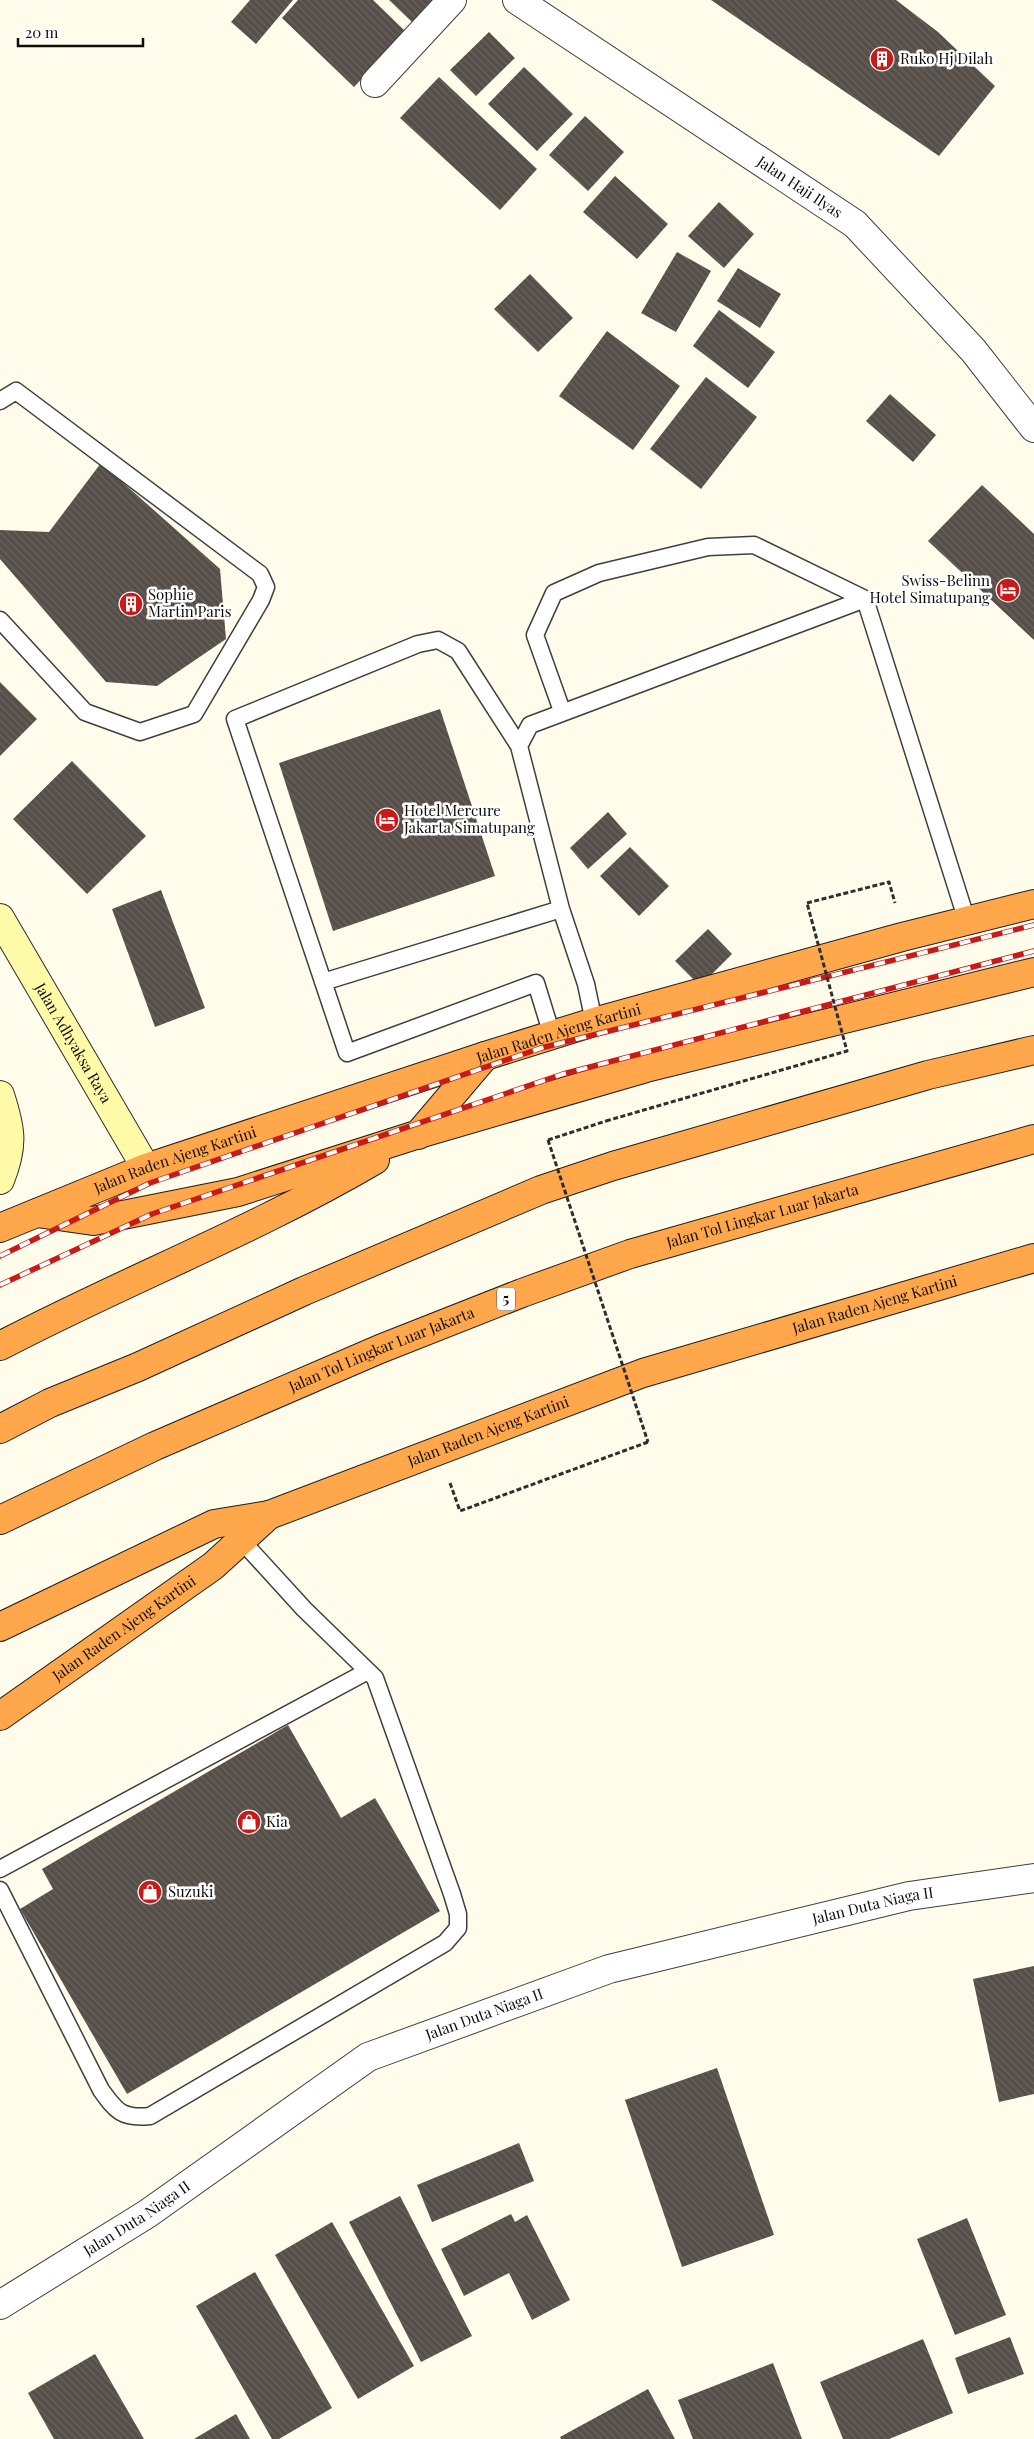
<svg xmlns="http://www.w3.org/2000/svg" width="1034" height="2439" font-family="'Playfair Display',serif">
  <defs>
    <pattern id="building-back-hatch" width="6" height="6" patternUnits="userSpaceOnUse" patternTransform="scale(1.25)"><rect width="6" height="6" fill="#564e48"/><path d="M-1 5l2 2M0 0l6 6M5-1l2 2" fill="none" stroke="#69635e"/></pattern>
  </defs>
  <rect width="100%" height="100%" fill="#fffcec"/>
  <path fill="url(#building-back-hatch)" d="M 250,0 L 293,0 L 256,44 L 231,22 Z
    M 298,0 L 373,0 L 406,32 L 354,87 L 282,18 Z
    M 389,0 L 433,0 L 412,22 Z
    M 711,0 L 896,0 L 938,32 L 995,86 L 939,156 Z
    M 489,32 L 515,58 L 476,96 L 450,70 Z
    M 524,67 L 573,114 L 537,151 L 488,104 Z
    M 439,77 L 537,169 L 500,210 L 400,118 Z
    M 585,116 L 624,152 L 588,191 L 549,155 Z
    M 615,176 L 668,224 L 637,259 L 583,212 Z
    M 719,202 L 754,234 L 724,268 L 688,236 Z
    M 677,252 L 711,271 L 676,332 L 641,313 Z
    M 738,268 L 781,294 L 760,328 L 717,301 Z
    M 530,274 L 573,318 L 538,352 L 494,309 Z
    M 719,310 L 775,352 L 748,388 L 693,346 Z
    M 607,331 L 680,386 L 633,450 L 559,396 Z
    M 706,377 L 757,417 L 701,489 L 650,449 Z
    M 890,394 L 936,435 L 913,462 L 866,421 Z
    M 101,463 L 220,569 L 226,639 L 157,686 L 106,682 L 0,559 L 0,530 L 49,532 Z
    M 982,485 L 1034,534 L 1034,640 L 928,541 Z
    M 0,682 L 37,719 L 0,756 Z
    M 440,709 L 495,876 L 333,931 L 279,763 Z
    M 72,761 L 146,836 L 87,894 L 13,819 Z
    M 608,812 L 627,834 L 588,869 L 570,848 Z
    M 630,847 L 669,886 L 639,916 L 600,876 Z
    M 161,890 L 205,1008 L 155,1027 L 112,909 Z
    M 708,929 L 732,954 L 700,986 L 675,961 Z
    M 288,1725 L 341,1818 L 375,1798 L 440,1911 L 127,2094 L 20,1909 L 53,1889 L 42,1869 Z
    M 1034,1966 L 1034,2094 L 999,2102 L 973,1979 Z
    M 717,2068 L 774,2235 L 682,2267 L 625,2100 Z
    M 519,2143 L 534,2181 L 432,2222 L 417,2185 Z
    M 400,2196 L 472,2336 L 421,2362 L 349,2222 Z
    M 511,2214 L 515,2222 L 527,2215 L 570,2300 L 532,2320 L 509,2273 L 464,2296 L 441,2249 Z
    M 967,2218 L 1006,2315 L 955,2335 L 917,2239 Z
    M 332,2222 L 414,2366 L 358,2399 L 275,2255 Z
    M 255,2272 L 332,2408 L 279,2439 L 272,2439 L 196,2306 Z
    M 1010,2337 L 1024,2374 L 968,2394 L 955,2358 Z
    M 923,2339 L 953,2413 L 889,2439 L 843,2439 L 820,2382 Z
    M 95,2354 L 144,2439 L 54,2439 L 28,2393 Z
    M 773,2363 L 802,2439 L 693,2439 L 678,2400 Z
    M 648,2389 L 675,2439 L 561,2439 L 560,2437 Z
    M 236,2414 L 250,2439 L 194,2439 Z"/>
  <g fill="none" stroke-linecap="round" stroke-linejoin="round">
    <g stroke="#3f3f3f" stroke-width="19">
      <path id="lane" d="M 0,401 L 16,391 L 260,574 L 266,587 L 261,600 L 194,714 L 140,732 L 85,712 L 0,620
        M 562,711 L 535,635 L 554,593 L 599,573 L 708,547 L 754,545 L 865,599 L 967,921
        M 519,746 L 530,725 L 865,599
        M 323,982 L 561,909
        M 552,1035 L 536,983 L 347,1053 L 235,719 L 418,644 L 438,640 L 458,651 L 519,746 L 561,909 L 586,984 L 594,1022
        M 0,1869 L 366,1672
        M 0,1890 L 101,2090 C 116,2111 122,2119 150,2116 L 445,1943 L 458,1928 L 458,1914 L 452,1894 L 375,1678 L 304,1609 L 241,1540"/>
    </g>
    <g stroke="#3f3f3f" stroke-width="30">
      <g id="street">
        <path id="s1" d="M 517,0 L 855,224 L 973,350 L 1034,428"/>
        <path d="M 375,83 L 452,0"/>
        <path id="s2" d="M 0,2305 L 147,2214 L 368,2057 L 609,1969 L 909,1896 L 1034,1878"/>
      </g>
    </g>
    <g stroke="#2e2e2e" stroke-width="30">
      <g id="secondary">
        <path id="s3" d="M 0,918 L 146,1168"/>
        <path d="M 0,1095 C 11,1129 14,1145 0,1180"/>
      </g>
    </g>
    <g stroke="#1d1d1d" stroke-width="30">
      <g id="highway">
        <path d="M 418,1135 L 485,1056"/>
        <path d="M 37,1213 L 93,1221 L 238,1192 L 422,1133 L 646,1068 L 1034,972"/>
        <path id="s4" d="M 0,1228 L 146,1168 L 485,1056 L 594,1022 L 902,937 L 1034,904"/>
        <path d="M 0,1346 C 124,1281 254,1231 375,1160"/>
        <path d="M 0,1429 L 50,1403 L 138,1367 L 304,1291 L 541,1190 L 613,1166 L 928,1075 L 1034,1050"/>
        <path id="s5" d="M 0,1520 L 155,1446 L 380,1349 L 522,1293 L 630,1254 L 1034,1139"/>
        <path d="M 0,1627 L 214,1524 L 269,1515"/>
        <path id="s6" d="M 0,1716 L 213,1566 L 269,1515 L 643,1373 L 1034,1258"/>
      </g>
    </g>
    <path stroke="#2e2e2e" stroke-width="3" stroke-dasharray="5 2.5" stroke-linecap="butt" d="M 807,903 L 889,882 L 895,903
      M 548,1140 L 606,1121
      M 450,1483 L 460,1511 L 648,1442"/>
    <use href="#lane" stroke="#fff" stroke-width="16"/>
    <use href="#street" stroke="#fff" stroke-width="28"/>
    <use href="#secondary" stroke="#fffaa7" stroke-width="28"/>
    <use href="#highway" stroke="#ffa74a" stroke-width="28"/>
    <g stroke="#c81b19" stroke-width="5.5">
      <path id="rail" d="M 0,1256 L 150,1183 L 541,1048 L 1034,925
        M 0,1285 L 152,1214 L 563,1074 L 1034,951"/>
    </g>
    <use href="#rail" stroke="#fff" stroke-width="4" stroke-dasharray="11" stroke-linecap="butt"/>
    <path stroke="#2e2e2e" stroke-width="3" stroke-dasharray="5 2.5" stroke-linecap="butt" d="M 606,1121 L 847,1051 L 807,903
      M 548,1140 L 648,1442"/>
  </g>
  <defs>
    <g id="building-disc" transform="scale(1.25)"><circle r="9.5" fill="#c81b19" stroke="#fff"/><path d="M-4-6H4V6H1V3H-1V6H-4ZM-2.5-4.3h1.7v1.8h-1.7ZM.8-4.3h1.7v1.8H.8ZM-2.5-1h1.7V.8h-1.7ZM.8-1h1.7V.8H.8Z" fill="#fff"/></g>
    <g id="hotel-disc" transform="scale(1.25)"><circle r="9.5" fill="#c81b19" stroke="#fff"/><path d="M-6-4.5h1.5V1H6V5H4.5V3h-9V5H-6ZM-4 0a1.8 1.8 0 1 1 3.6 0ZM.5 0V-2.5h3Q6-2.5 6 0Z" fill="#fff"/></g>
    <g id="shop-disc" transform="scale(1.25)"><circle r="9.5" fill="#c81b19" stroke="#fff"/><path d="M-5-2.5h2.3a2.7 3.5 0 0 1 5.4 0H5L5.5 6h-11ZM-1.5-2.5h3a1.5 2.3 0 0 0-3 0Z" fill="#fff"/></g>
  </defs>
  <g fill-rule="evenodd">
    <use href="#building-disc" x="882" y="59"/>
    <use href="#hotel-disc" x="1008" y="590"/>
    <use href="#building-disc" x="131" y="604"/>
    <use href="#hotel-disc" x="387" y="820"/>
    <use href="#shop-disc" x="249" y="1822"/>
    <use href="#shop-disc" x="150" y="1892"/>
  </g>
  <g text-anchor="middle" stroke-width="5" stroke-linejoin="round" paint-order="stroke">
    <rect fill="#fff" stroke="#555" stroke-width="1" x="497" y="1287.5" width="18" height="23" rx="4"/>
    <g font-size="14" font-weight="bold" fill="#0c0c0c">
      <text x="506" y="1304">5</text>
    </g>
    <g font-size="15" fill="#0c0c0c" stroke="#fff" text-anchor="start">
      <text x="900" y="64">Ruko Hj Dilah</text>
      <text x="990" y="586" text-anchor="end">Swiss-Belinn<tspan x="990" dy="17">Hotel Simatupang</tspan></text>
      <text x="148" y="600">Sophie<tspan x="148" dy="17">Martin Paris</tspan></text>
      <text x="404" y="816">Hotel Mercure<tspan x="404" dy="17">Jakarta Simatupang</tspan></text>
      <text x="266" y="1827">Kia</text>
      <text x="168" y="1897">Suzuki</text>
    </g>
    <g font-size="15" fill="#0c0c0c" stroke="#fff">
      <text dy="5" stroke="none"><textPath href="#s1" startOffset="339">Jalan Haji Ilyas</textPath></text>
      <text dy="5" stroke="none"><textPath href="#s4" startOffset="592">Jalan Raden Ajeng Kartini</textPath></text>
      <text dy="5" stroke="none"><textPath href="#s3" startOffset="145">Jalan Adhyaksa Raya</textPath></text>
      <text dy="5" stroke="none"><textPath href="#s4" startOffset="188">Jalan Raden Ajeng Kartini</textPath></text>
      <text dy="5" stroke="none"><textPath href="#s5" startOffset="822">Jalan Tol Lingkar Luar Jakarta</textPath></text>
      <text dy="5" stroke="none"><textPath href="#s6" startOffset="978">Jalan Raden Ajeng Kartini</textPath></text>
      <text dy="5" stroke="none"><textPath href="#s5" startOffset="418">Jalan Tol Lingkar Luar Jakarta</textPath></text>
      <text dy="5" stroke="none"><textPath href="#s6" startOffset="571">Jalan Raden Ajeng Kartini</textPath></text>
      <text dy="5" stroke="none"><textPath href="#s6" startOffset="152">Jalan Raden Ajeng Kartini</textPath></text>
      <text dy="5" stroke="none"><textPath href="#s2" startOffset="972">Jalan Duta Niaga II</textPath></text>
      <text dy="5" stroke="none"><textPath href="#s2" startOffset="568">Jalan Duta Niaga II</textPath></text>
      <text dy="5" stroke="none"><textPath href="#s2" startOffset="162">Jalan Duta Niaga II</textPath></text>
    </g>
  </g>
  <path d="M18 38v8h125v-8" fill="none" stroke="#0c0c0c" stroke-width="2.5"/>
  <text x="25" y="38" font-size="15" fill="#0c0c0c" stroke="#ffffff" stroke-width="4" paint-order="stroke">20 m</text>
</svg>
